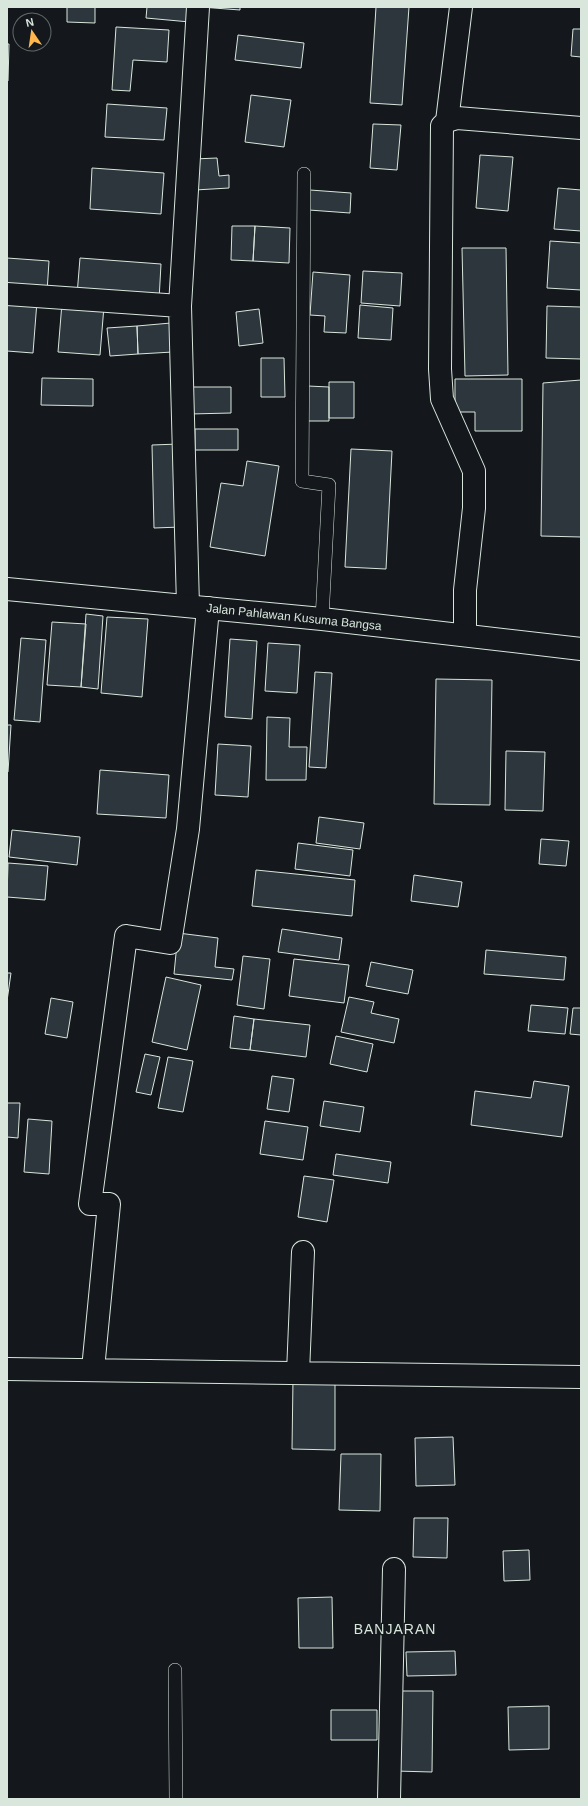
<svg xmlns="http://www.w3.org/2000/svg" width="588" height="1806" font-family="Helvetica,sans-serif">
  <rect width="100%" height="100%" fill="#14181c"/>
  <path fill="#2c363c" stroke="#d8e6dc" d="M 67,7 L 95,7 L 95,23 L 67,22 Z
    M 147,7 L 191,7 L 190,22 L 146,18 Z
    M 201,7 L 240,7 L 240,10 Z
    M 376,7 L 409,7 L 402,105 L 370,103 Z
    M 116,27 L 169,30 L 167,62 L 133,60 L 130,91 L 112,90 Z
    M 573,29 L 581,29 L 581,57 L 571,56 Z
    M 238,35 L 304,43 L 301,68 L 235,60 Z
    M 7,44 L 9,44 L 8,81 L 7,81 Z
    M 251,95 L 291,100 L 284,147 L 245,142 Z
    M 107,104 L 167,108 L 164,140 L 105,137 Z
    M 373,124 L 401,125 L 397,170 L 370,168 Z
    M 480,155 L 513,157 L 508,211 L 476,208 Z
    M 217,158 L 219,176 L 229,175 L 229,188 L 195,190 L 194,159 Z
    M 92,168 L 164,173 L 161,214 L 90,209 Z
    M 558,188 L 581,190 L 581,231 L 554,229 Z
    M 310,190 L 351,193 L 350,213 L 309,210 Z
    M 232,226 L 255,226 L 253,261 L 231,260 Z
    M 255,226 L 290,228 L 289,263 L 253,261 Z
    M 550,241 L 581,243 L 581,290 L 547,288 Z
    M 462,248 L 506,248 L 508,375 L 465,376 Z
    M 7,258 L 49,261 L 47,292 L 7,290 Z
    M 80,258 L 161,264 L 159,300 L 77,295 Z
    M 363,271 L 402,273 L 400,306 L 361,303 Z
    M 313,272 L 350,275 L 346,333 L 324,332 L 325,316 L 310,315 Z
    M 7,299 L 37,301 L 33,353 L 7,351 Z
    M 62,303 L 104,306 L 100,355 L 58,352 Z
    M 360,305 L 393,308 L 391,340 L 358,338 Z
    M 547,306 L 581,307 L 581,359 L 546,358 Z
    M 259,309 L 263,343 L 239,346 L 236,312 Z
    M 171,323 L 173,352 L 138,354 L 137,326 Z
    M 137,326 L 138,354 L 110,356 L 107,328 Z
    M 261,358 L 284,358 L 285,397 L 261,397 Z
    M 42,378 L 93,379 L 93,406 L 41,405 Z
    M 455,379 L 522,379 L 522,431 L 475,431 L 475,412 L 455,412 Z
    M 581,380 L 581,537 L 541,536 L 543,383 Z
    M 329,382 L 354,382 L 354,418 L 329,418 Z
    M 308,386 L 329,387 L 329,421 L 307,421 Z
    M 189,387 L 231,387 L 231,413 L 190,414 Z
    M 195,429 L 238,429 L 238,450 L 195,450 Z
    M 179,444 L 181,527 L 154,528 L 152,445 Z
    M 351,449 L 392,451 L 386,569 L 345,567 Z
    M 247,461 L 279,466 L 265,556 L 210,547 L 221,483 L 243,486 Z
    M 86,614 L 103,616 L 98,689 L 81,687 Z
    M 107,617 L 148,619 L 142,697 L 101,693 Z
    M 52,622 L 86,624 L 81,687 L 47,685 Z
    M 21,638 L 46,640 L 40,722 L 14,720 Z
    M 230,639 L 257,641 L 252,719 L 225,717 Z
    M 268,643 L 300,645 L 297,693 L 265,691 Z
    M 315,672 L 332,673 L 326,768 L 309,767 Z
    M 436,679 L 492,680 L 490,805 L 434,804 Z
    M 267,717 L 290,718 L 289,747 L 307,747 L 306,780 L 266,780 Z
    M 7,725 L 11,725 L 8,772 L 7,772 Z
    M 218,744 L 251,746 L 248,797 L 215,795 Z
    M 506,751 L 545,752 L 543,811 L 505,810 Z
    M 100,770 L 169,775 L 166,818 L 97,814 Z
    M 319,817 L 364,823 L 360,849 L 316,843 Z
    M 12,830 L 80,837 L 77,865 L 9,857 Z
    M 541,839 L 569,841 L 566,866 L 539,864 Z
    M 298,843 L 353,850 L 350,876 L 295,869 Z
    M 8,863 L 48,866 L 45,900 L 7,897 Z
    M 256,870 L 355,880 L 352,916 L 252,906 Z
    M 414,875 L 462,882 L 458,907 L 411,901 Z
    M 282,929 L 342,938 L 339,960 L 278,952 Z
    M 178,933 L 218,938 L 215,967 L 234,969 L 232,980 L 174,974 Z
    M 486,950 L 566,957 L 564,980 L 484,974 Z
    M 243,956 L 270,959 L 264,1009 L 237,1005 Z
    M 294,959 L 349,965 L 344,1003 L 289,996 Z
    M 371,962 L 413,970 L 408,994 L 366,986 Z
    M 7,973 L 11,973 L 7,1001 Z
    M 166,977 L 201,985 L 187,1050 L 152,1042 Z
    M 349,997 L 374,1002 L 371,1013 L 399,1019 L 394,1043 L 341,1032 Z
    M 51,998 L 73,1002 L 67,1038 L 45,1034 Z
    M 531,1005 L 568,1008 L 565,1034 L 528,1031 Z
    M 573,1008 L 581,1008 L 581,1035 L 570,1034 Z
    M 234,1016 L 254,1019 L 250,1050 L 230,1048 Z
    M 254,1019 L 310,1025 L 306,1057 L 250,1050 Z
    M 336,1036 L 373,1044 L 367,1072 L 330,1064 Z
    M 145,1054 L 160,1057 L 151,1095 L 136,1092 Z
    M 168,1057 L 193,1061 L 183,1112 L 158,1108 Z
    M 272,1076 L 294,1079 L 289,1112 L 267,1109 Z
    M 534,1081 L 569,1086 L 562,1137 L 471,1125 L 475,1091 L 531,1098 Z
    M 324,1101 L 364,1107 L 360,1132 L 320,1126 Z
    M 7,1103 L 20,1103 L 18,1138 L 7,1137 Z
    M 28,1119 L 52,1121 L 49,1174 L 24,1172 Z
    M 265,1121 L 308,1127 L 303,1160 L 260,1154 Z
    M 336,1154 L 391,1162 L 388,1183 L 333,1175 Z
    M 304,1176 L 334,1180 L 327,1222 L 298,1217 Z
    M 293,1379 L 335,1379 L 335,1450 L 292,1449 Z
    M 453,1437 L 455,1485 L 416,1486 L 415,1438 Z
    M 341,1454 L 381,1454 L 380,1511 L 339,1510 Z
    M 414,1518 L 448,1518 L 447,1558 L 413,1557 Z
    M 529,1550 L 530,1580 L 504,1581 L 503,1551 Z
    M 332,1597 L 333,1648 L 299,1648 L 298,1598 Z
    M 455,1651 L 456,1675 L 407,1676 L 406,1652 Z
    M 397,1691 L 433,1691 L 432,1772 L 395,1771 Z
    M 549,1706 L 549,1749 L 509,1750 L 508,1707 Z
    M 331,1710 L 377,1710 L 377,1740 L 331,1740 Z"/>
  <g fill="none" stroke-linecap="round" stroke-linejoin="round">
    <g stroke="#d8e6dc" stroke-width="14">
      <path id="service" d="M 304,174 L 302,481 L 329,485 L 322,619
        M 175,1670 L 176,1799"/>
    </g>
    <g stroke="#d8e6dc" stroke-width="24">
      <path id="minor" d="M 447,121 L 461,7
        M 7,294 L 180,306
        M 188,606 L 180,306 L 198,7
        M 465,635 L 465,590 L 474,508 L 474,471 L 442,399 L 440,369 L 442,126 L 447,121 L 457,118 L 581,128
        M 7,1369 L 581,1377
        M 93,1369 L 109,1204 L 90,1204 L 126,936 L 170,943 L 188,829 L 208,608
        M 298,1373 L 303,1252
        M 389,1799 L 394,1569"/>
    </g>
    <g stroke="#d8e6dc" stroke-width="24">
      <path id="secondary" d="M 7,589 L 322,619 L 581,649"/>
    </g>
    <use href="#service" stroke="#14181c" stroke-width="13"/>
    <use href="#minor" stroke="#14181c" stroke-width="22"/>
    <use href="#secondary" stroke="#14181c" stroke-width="22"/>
  </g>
  <g text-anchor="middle" stroke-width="3" stroke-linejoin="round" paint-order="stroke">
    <g font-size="12" fill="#d8e6dc" stroke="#14181c">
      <text transform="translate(294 617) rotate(6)" y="4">Jalan Pahlawan Kusuma Bangsa</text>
    </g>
    <g font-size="14" letter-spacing="1" fill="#d8e6dc" stroke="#14181c">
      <text x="395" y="1634">BANJARAN</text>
    </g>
  </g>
  <rect width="588" height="1806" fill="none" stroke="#d8e6dc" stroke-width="16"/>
  <g transform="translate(32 32) rotate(347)"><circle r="19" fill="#14181c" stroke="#626a69"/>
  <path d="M0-3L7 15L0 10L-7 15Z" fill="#ffb74d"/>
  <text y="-6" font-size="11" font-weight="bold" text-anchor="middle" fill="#d8e6dc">N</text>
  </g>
</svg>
